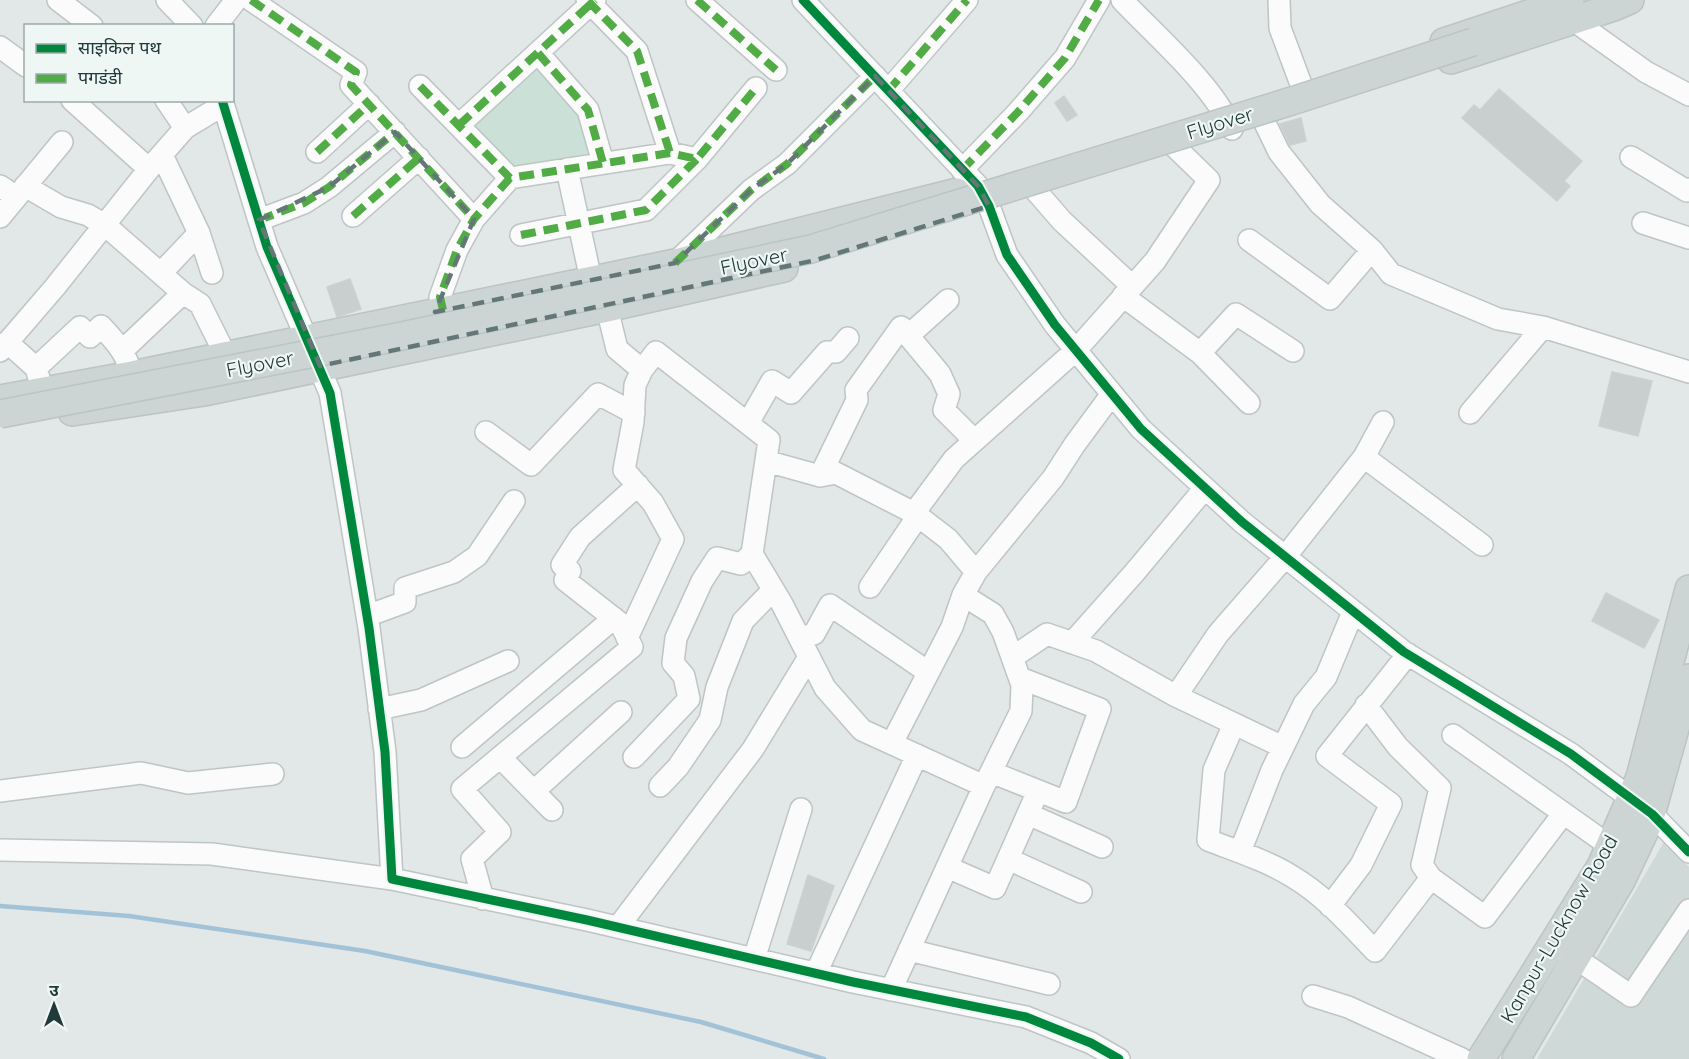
<svg xmlns="http://www.w3.org/2000/svg" width="1689" height="1059" font-family="Quicksand,'Noto Sans Devanagari',sans-serif">
  <rect width="100%" height="100%" fill="#e2e7e7"/>
  <path fill="#cfd9d7" d="M 1664,842 L 1689,867 L 1689,1059 L 1537,1059 Z"/>
  <path fill="#cbe1d8" d="M 538,61 L 584,114 L 597,154 L 510,168 L 467,123 Z"/>
  <g fill="none" stroke-linecap="round" stroke-linejoin="round">
    <path stroke="#a2c2d7" stroke-width="4.5" d="M 0,906 L 129,916 L 365,951 L 701,1022 L 824,1059"/>
  </g>
  <path fill="#c9cfce" stroke="#cbd0d0" stroke-width="1.5" d="M 1499,89 L 1582,161 L 1564,181 L 1570,186 L 1557,201 L 1462,118 L 1474,105 L 1480,110 Z
    M 1064,96 L 1077,115 L 1067,121 L 1055,103 Z
    M 1301,118 L 1306,141 L 1290,145 L 1280,124 Z
    M 350,279 L 361,309 L 337,317 L 327,287 Z
    M 1612,372 L 1652,381 L 1638,436 L 1599,426 Z
    M 1606,593 L 1659,620 L 1644,648 L 1592,621 Z
    M 808,875 L 834,886 L 811,951 L 787,944 Z"/>
  <g fill="none" stroke-linecap="round" stroke-linejoin="round">
    <g stroke="#bfc4c4" stroke-width="24">
      <path id="minor" d="M 58,0 L 92,26
        M 167,0 L 192,26
        M 251,0 L 356,72 L 351,85 L 474,219
        M 587,0 L 637,51 L 670,153
        M 697,0 L 776,70
        M 803,0 L 978,186 L 989,206 L 1007,255 L 1055,325 L 1141,429 L 1242,522 L 1404,652 L 1571,754 L 1652,814 L 1689,852
        M 1122,0 C 1156,36 1213,85 1232,129
        M 1279,0 L 1280,28 L 1302,87
        M 1563,15 L 1573,20 L 1646,72 L 1689,95
        M 216,26 L 236,0
        M 0,47 L 26,66
        M 538,53 L 588,110 L 603,163
        M 420,86 L 510,178 L 670,153 L 697,159 L 756,88
        M 888,91 L 967,0
        M 72,100 L 149,169
        M 166,100 L 185,128
        M 222,100 L 267,247 L 330,393 L 369,628 L 385,752 L 392,879 L 587,920 L 853,982 L 1026,1017 L 1091,1043 L 1119,1059
        M 1263,119 L 1279,152 L 1320,204 L 1372,250 L 1391,274 L 1498,319 L 1543,327 L 1689,372
        M 459,125 L 595,0
        M 317,152 L 369,104
        M 162,155 L 199,233 L 212,273
        M 1631,157 L 1687,191 L 1689,189
        M 567,169 L 591,280 L 599,300 L 607,308 L 617,349 L 642,370 L 656,352 L 769,440 L 752,554 L 782,604 L 825,688 L 862,730 L 984,786
        M 962,170 L 1018,112 L 1065,58 L 1099,0
        M 0,186 L 16,197
        M 25,186 L 61,207 L 88,215 L 105,225 L 183,293 L 200,304 L 226,356
        M 1036,191 L 1062,221 L 1132,286
        M 353,216 L 419,158
        M 0,217 L 62,142
        M 259,220 L 304,203 L 329,187 L 395,132
        M 1643,223 L 1689,238
        M 521,235 L 646,210 L 697,159
        M 1249,240 L 1330,299 L 1372,250
        M 675,263 L 751,190 L 787,164 L 875,76
        M 161,273 L 199,233
        M 1123,296 L 1200,353 L 1249,403
        M 443,310 L 440,297 L 457,250 L 474,219 L 510,178
        M 908,336 L 948,300
        M 7,342 L 36,368 L 40,382
        M 123,350 L 183,293
        M 0,351 L 55,287 L 149,169 L 185,128 L 223,105
        M 1200,353 L 1236,314 L 1293,351
        M 36,368 L 80,327 L 90,337 L 101,326 C 122,348 129,358 135,389
        M 1470,413 L 1543,327
        M 748,423 L 772,381 L 791,393 L 827,352 L 836,352 L 848,338
        M 486,432 L 531,465 L 598,394 L 634,413
        M 1364,457 L 1482,545
        M 766,461 L 820,476 L 836,473 L 914,513 L 948,539 L 976,572
        M 820,476 L 857,400 L 856,390 L 901,327 L 940,374 L 949,394 L 944,410 L 974,440
        M 914,513 L 954,459 L 1076,350 L 1155,261 L 1209,180 L 1175,147
        M 870,587 L 918,516
        M 367,616 L 405,602 L 405,588 L 454,572 L 477,556 L 514,501
        M 627,638 L 673,539 L 653,503 L 624,470 L 633,422 L 635,385 L 642,370
        M 800,638 L 814,634 L 830,605 L 928,672
        M 1072,643 L 1135,572 L 1205,488
        M 1013,657 L 1047,634 L 1096,651 L 1176,696 L 1218,634 L 1285,557 L 1364,457 L 1383,422
        M 1176,696 L 1283,747
        M 1366,705 L 1398,747 L 1440,788 L 1422,865 L 1431,878
        M 379,709 L 421,700 L 508,661
        M 1234,724 L 1214,770 L 1208,840 C 1236,851 1268,861 1293,877 C 1325,896 1350,925 1375,951 L 1431,878 L 1485,917 L 1563,814
        M 1453,735 L 1610,846
        M 892,743 L 952,627 L 963,595 L 976,572 L 1053,478 L 1075,444 L 1112,394
        M 462,747 L 614,618
        M 500,757 L 552,810
        M 634,757 L 689,699 L 684,676 L 673,663 L 676,638 L 702,581 L 717,558 L 741,564 L 752,554
        M 991,772 L 1066,802 L 1100,709 L 1020,678
        M 660,786 L 678,767 L 710,720 L 717,687 L 743,621 L 773,590
        M 0,791 L 141,773 L 188,783 L 273,774
        M 534,791 L 621,712
        M 1028,814 L 1102,847
        M 0,850 L 212,854 L 392,879
        M 1240,852 L 1272,770 L 1304,704 L 1326,677 L 1353,612
        M 1008,859 L 1081,892
        M 947,867 L 995,888 L 1038,791
        M 483,899 L 472,859 L 500,832 L 462,789 L 632,647 L 620,623 L 565,580 L 570,571 L 562,565 L 580,537 L 638,485
        M 1330,906 L 1361,865 L 1391,804 L 1327,756 L 1408,654
        M 618,927 L 753,749 L 809,657
        M 909,950 L 1049,984
        M 1564,950 L 1631,996 L 1689,910
        M 754,959 L 801,809
        M 816,973 L 917,755
        M 891,990 L 984,786 L 1021,711 L 1022,685 L 1003,632 L 993,614 L 963,595
        M 1313,996 L 1348,1007 L 1462,1059"/>
    </g>
    <g stroke="#bbc4c4" stroke-width="30">
      <path id="major" d="M 1444,42 L 1570,0
        M 1451,60 L 1614,7 L 1630,0
        M 0,399 L 132,375 L 675,263 L 957,192
        M 72,412 L 204,392 L 607,308 L 784,268
        M 1481,1059 L 1601,866 L 1640,777 L 1689,589
        M 1516,1059 L 1621,881 L 1649,822 L 1689,678"/>
    </g>
    <use href="#minor" stroke="#fbfbfb" stroke-width="21"/>
    <use href="#major" stroke="#cdd4d4" stroke-width="27"/>
    <g stroke="#bbc4c4" stroke-width="30" stroke-linecap="butt">
      <path id="major-bridge" d="M 0,414 L 397,337 L 811,249 L 1295,100 L 1473,42"/>
    </g>
    <use href="#major-bridge" stroke="#cdd4d4" stroke-width="27"/>
    <path stroke="#52ac46" stroke-width="8" stroke-dasharray="15 8" stroke-linecap="butt" d="M 251,0 L 356,72 L 351,85 L 474,219
      M 697,0 L 776,70
      M 588,1 L 637,51 L 670,153
      M 538,53 L 588,110 L 603,163
      M 420,86 L 510,178 L 670,153 L 697,159 L 756,88
      M 888,91 L 967,0
      M 459,125 L 595,0
      M 317,152 L 369,104
      M 962,170 L 1018,112 L 1065,58 L 1099,0
      M 353,216 L 419,158
      M 259,220 L 304,203 L 329,187 L 395,132
      M 521,235 L 646,210 L 697,159
      M 675,263 L 751,190 L 787,164 L 875,76
      M 443,310 L 440,297 L 457,250 L 474,219 L 510,178"/>
    <g stroke="#eff7f5" stroke-width="13">
      <path id="cycleway" d="M 803,0 L 978,186 L 989,206 L 1007,255 L 1055,325 L 1141,429 L 1242,522 L 1404,652 L 1571,754 L 1652,814 L 1689,852
        M 222,100 L 267,247 L 330,393 L 369,628 L 385,752 L 392,879 L 587,920 L 853,982 L 1026,1017 L 1091,1043 L 1119,1059"/>
    </g>
    <use href="#cycleway" stroke="#00873e" stroke-width="9"/>
  </g>
  <path fill="none" stroke="#647777" stroke-width="4.5" stroke-dasharray="12 8" stroke-linejoin="round" d="M 875,76 L 978,186 L 989,206 L 816,260 L 320,366 L 259,220 L 329,187 L 395,132 L 474,219 L 435,312 L 675,263 L 751,190 L 787,164 Z"/>
  <g text-anchor="middle" stroke-width="4.5" stroke-linejoin="round" paint-order="stroke">
    <g font-size="20" fill="#203a3a" stroke="#eff7f5">
      <text transform="translate(1220 123) rotate(-17)" y="7">Flyover</text>
      <text transform="translate(754 261) rotate(-12)" y="7">Flyover</text>
      <text transform="translate(260 364) rotate(-11)" y="7">Flyover</text>
      <text transform="translate(1559 929) rotate(-60)" y="7">Kanpur-Lucknow Road</text>
    </g>
  </g>
  <rect x="24" y="24" width="210" height="78" fill="#eff7f5" stroke="#9cabaa" stroke-width="1.5"/>
  <rect x="36" y="44" width="30" height="9" fill="#00873e" stroke="#9cabaa" stroke-width="1.5"/>
  <text x="78" y="54" font-size="18" fill="#203a3a">साइकिल पथ</text>
  <rect x="36" y="74" width="30" height="9" fill="#52ac46" stroke="#9cabaa" stroke-width="1.5"/>
  <text x="78" y="84" font-size="18" fill="#203a3a">पगडंडी</text>
  <g transform="translate(54 1005)" stroke="#eff7f5" stroke-width="4.5" paint-order="stroke">
  <path d="M0-4.5L10 22L0 15L-10 22Z" fill="#203a3a"/>
  <text y="-9" font-size="16" font-weight="bold" text-anchor="middle" fill="#203a3a">उ</text>
  </g>
</svg>
